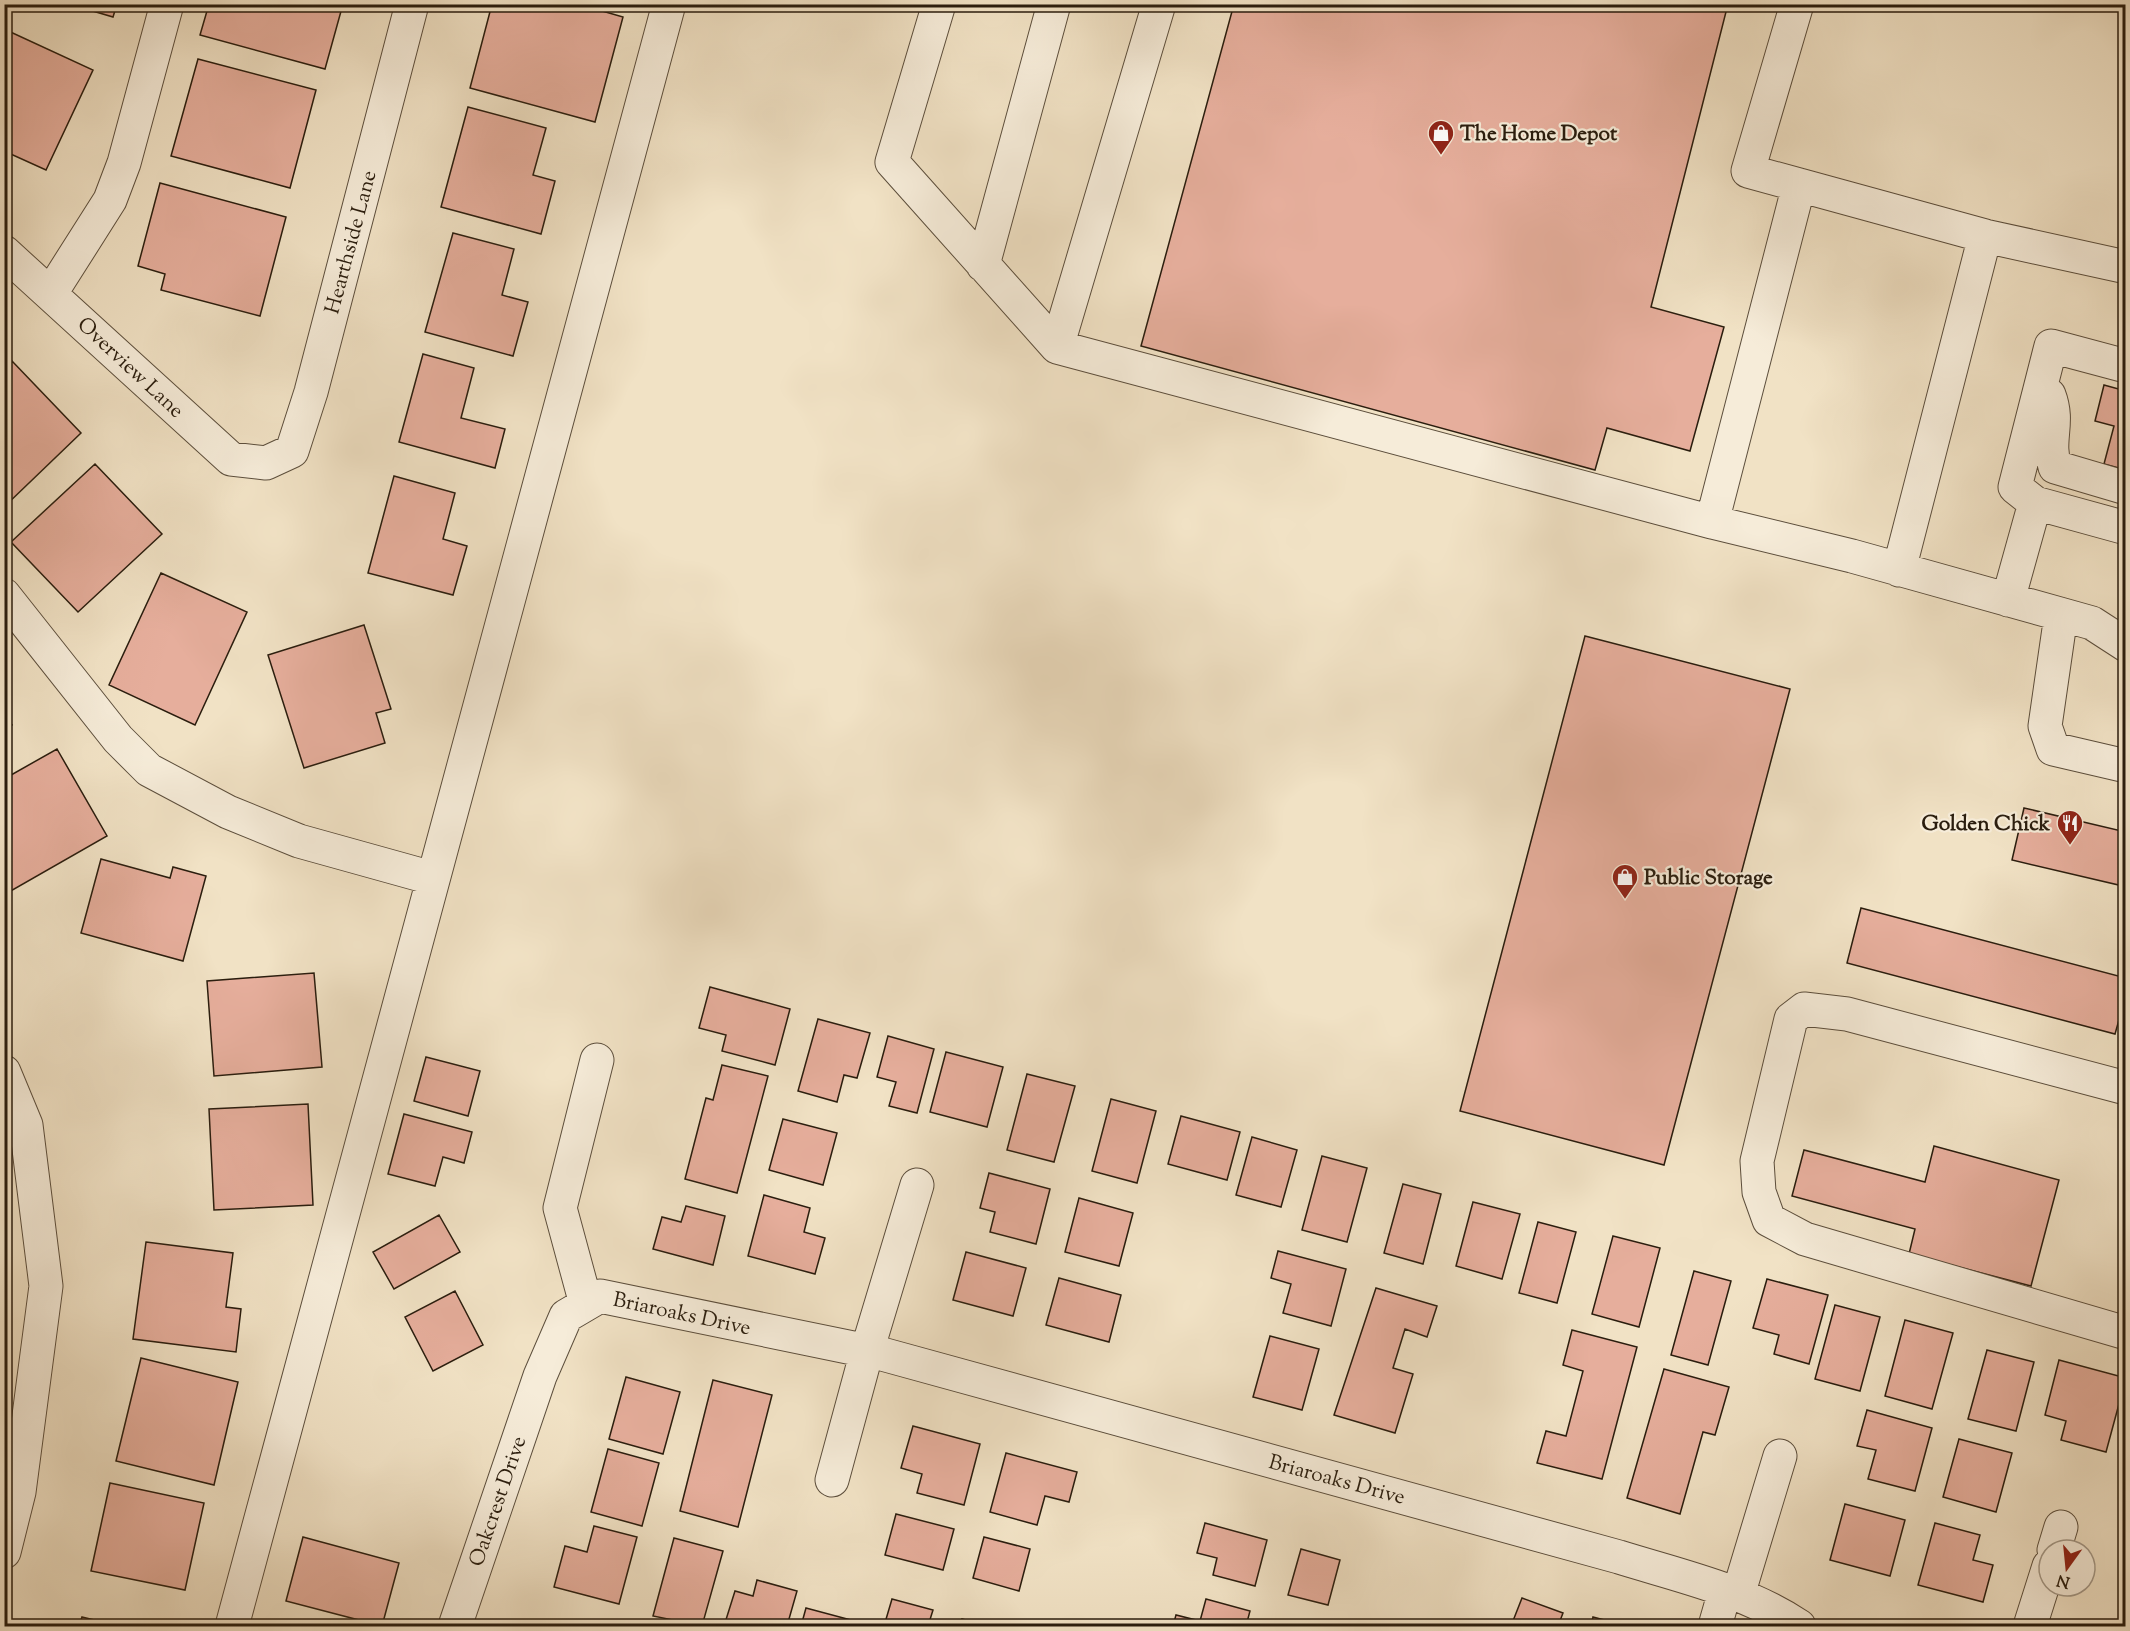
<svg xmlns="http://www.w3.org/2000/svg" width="2130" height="1631" font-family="'Sorts Mill Goudy',serif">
  <rect width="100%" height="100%" fill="#f1e2c5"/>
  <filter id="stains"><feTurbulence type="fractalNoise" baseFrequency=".00333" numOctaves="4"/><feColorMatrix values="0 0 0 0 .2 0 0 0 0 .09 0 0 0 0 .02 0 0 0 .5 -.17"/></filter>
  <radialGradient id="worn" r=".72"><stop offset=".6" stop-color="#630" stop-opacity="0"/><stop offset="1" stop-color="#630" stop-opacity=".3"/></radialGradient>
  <path fill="#e6ae9c" stroke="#2a1d0e" stroke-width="1.5" d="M 69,4 L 117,4 L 113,17 Z
    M 209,4 L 343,4 L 325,69 L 200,35 Z
    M 492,4 L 578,4 L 623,17 L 595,122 L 470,88 Z
    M 1234,4 L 1728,4 L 1651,307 L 1724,327 L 1690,451 L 1607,428 L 1595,470 L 1141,346 Z
    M 4,29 L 93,70 L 46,170 L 4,151 Z
    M 198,59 L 316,90 L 290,188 L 171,156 Z
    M 468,107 L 546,128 L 533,175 L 555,181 L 541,234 L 441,207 Z
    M 160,183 L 286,217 L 260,316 L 161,290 L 165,274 L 138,266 Z
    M 453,233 L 514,249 L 502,295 L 528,302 L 513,356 L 425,332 Z
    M 423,354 L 474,368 L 461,418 L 505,429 L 495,468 L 399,442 Z
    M 12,361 L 81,433 L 4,507 L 4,369 Z
    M 2104,385 L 2126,391 L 2126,470 L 2104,464 L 2114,426 L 2095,421 Z
    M 95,464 L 162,534 L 78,612 L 11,542 Z
    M 394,476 L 455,493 L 443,539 L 467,546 L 453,595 L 368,573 Z
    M 161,573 L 247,612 L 195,725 L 109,685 Z
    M 364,625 L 391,709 L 376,713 L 385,743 L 304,768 L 268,655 Z
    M 1585,636 L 1790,689 L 1664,1165 L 1460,1111 Z
    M 4,716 L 12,725 L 4,731 Z
    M 57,749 L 107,836 L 9,892 L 4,884 L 4,779 Z
    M 2024,808 L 2126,832 L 2126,874 L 2123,886 L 2012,860 Z
    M 101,859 L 170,878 L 173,867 L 206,876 L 183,961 L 81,933 Z
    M 1861,908 L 2126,978 L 2126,995 L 2115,1034 L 1847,963 Z
    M 314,973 L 322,1067 L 214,1076 L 207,981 Z
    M 710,987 L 790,1009 L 775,1065 L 722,1051 L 726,1035 L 699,1028 Z
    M 818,1019 L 870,1033 L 857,1078 L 844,1075 L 837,1102 L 798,1091 Z
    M 888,1036 L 934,1049 L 917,1113 L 889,1106 L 896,1082 L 877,1077 Z
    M 946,1052 L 1003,1067 L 987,1127 L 930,1112 Z
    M 426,1057 L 480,1071 L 468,1116 L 414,1101 Z
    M 722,1065 L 768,1076 L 737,1193 L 685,1179 L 706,1098 L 713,1100 Z
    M 1027,1074 L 1075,1086 L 1054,1162 L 1007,1150 Z
    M 1111,1099 L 1156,1111 L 1137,1183 L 1092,1171 Z
    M 308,1104 L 313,1205 L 214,1210 L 209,1109 Z
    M 404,1114 L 472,1132 L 464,1163 L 443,1157 L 435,1186 L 388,1174 Z
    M 1181,1116 L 1240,1132 L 1227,1180 L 1168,1164 Z
    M 783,1119 L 837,1133 L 823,1185 L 769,1170 Z
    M 1252,1137 L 1297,1150 L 1281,1207 L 1236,1195 Z
    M 1934,1146 L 2059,1180 L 2031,1286 L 1909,1254 L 1915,1229 L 1792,1196 L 1804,1150 L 1925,1182 Z
    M 1322,1156 L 1367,1168 L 1347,1242 L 1302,1230 Z
    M 989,1173 L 1050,1189 L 1036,1244 L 990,1232 L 995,1212 L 980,1208 Z
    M 1403,1184 L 1441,1194 L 1423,1264 L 1384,1253 Z
    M 764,1195 L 810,1208 L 804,1232 L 825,1238 L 815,1274 L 748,1256 Z
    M 1079,1198 L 1133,1213 L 1119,1266 L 1065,1252 Z
    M 1473,1202 L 1520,1214 L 1502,1279 L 1456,1266 Z
    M 686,1206 L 725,1216 L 713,1265 L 653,1249 L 662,1217 L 681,1222 Z
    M 439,1215 L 460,1252 L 394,1289 L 373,1252 Z
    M 1538,1222 L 1576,1232 L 1557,1303 L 1519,1293 Z
    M 1613,1236 L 1660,1248 L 1639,1327 L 1592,1314 Z
    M 146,1242 L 233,1253 L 226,1307 L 241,1309 L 236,1352 L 133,1339 Z
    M 1278,1251 L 1346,1269 L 1331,1326 L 1283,1313 L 1291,1284 L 1271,1278 Z
    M 966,1252 L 1026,1268 L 1013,1316 L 953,1300 Z
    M 1694,1271 L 1731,1281 L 1708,1365 L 1671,1355 Z
    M 1059,1278 L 1121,1295 L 1109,1342 L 1046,1325 Z
    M 1767,1279 L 1828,1295 L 1809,1364 L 1774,1354 L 1779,1335 L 1753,1328 Z
    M 1376,1288 L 1437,1306 L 1427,1337 L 1405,1329 L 1393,1368 L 1413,1374 L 1395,1433 L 1334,1415 Z
    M 455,1291 L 483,1345 L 433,1371 L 405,1317 Z
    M 1835,1305 L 1880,1317 L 1860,1391 L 1815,1379 Z
    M 1905,1320 L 1953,1333 L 1932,1409 L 1885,1396 Z
    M 1572,1330 L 1637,1347 L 1602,1479 L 1537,1463 L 1546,1431 L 1566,1436 L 1583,1371 L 1563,1365 Z
    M 1270,1336 L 1319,1349 L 1302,1410 L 1253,1397 Z
    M 1987,1350 L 2034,1362 L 2016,1431 L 1968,1419 Z
    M 141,1358 L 238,1382 L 214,1485 L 116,1461 Z
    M 2059,1360 L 2126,1378 L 2106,1452 L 2061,1440 L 2066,1421 L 2045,1415 Z
    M 1664,1369 L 1729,1387 L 1715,1435 L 1703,1432 L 1680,1514 L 1627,1498 Z
    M 626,1377 L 680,1392 L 663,1454 L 609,1439 Z
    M 713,1380 L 772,1395 L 738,1527 L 680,1511 Z
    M 1867,1410 L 1932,1428 L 1915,1491 L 1868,1479 L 1876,1450 L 1857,1446 Z
    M 913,1426 L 980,1444 L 964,1505 L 917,1493 L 922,1474 L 901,1468 Z
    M 1959,1439 L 2012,1453 L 1996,1512 L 1943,1497 Z
    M 608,1449 L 659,1463 L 642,1526 L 591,1512 Z
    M 1006,1453 L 1077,1472 L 1069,1502 L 1045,1496 L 1037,1525 L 990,1512 Z
    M 110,1483 L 204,1503 L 185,1590 L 91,1571 Z
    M 1845,1504 L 1905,1520 L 1890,1576 L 1830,1560 Z
    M 896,1514 L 954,1529 L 943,1570 L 885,1555 Z
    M 1205,1523 L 1267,1540 L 1255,1586 L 1213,1575 L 1217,1558 L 1197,1553 Z
    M 1935,1523 L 1980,1535 L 1973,1560 L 1993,1565 L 1983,1602 L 1918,1585 Z
    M 594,1526 L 637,1537 L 619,1604 L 554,1587 L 565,1546 L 587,1552 Z
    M 303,1537 L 399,1563 L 382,1626 L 286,1601 Z
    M 984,1537 L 1030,1549 L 1019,1591 L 973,1578 Z
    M 674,1538 L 723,1551 L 702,1626 L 653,1616 Z
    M 1301,1549 L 1340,1560 L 1328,1605 L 1288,1595 Z
    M 757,1580 L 797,1591 L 787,1626 L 724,1626 L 735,1591 L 753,1596 Z
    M 1522,1598 L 1563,1613 L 1558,1626 L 1511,1626 Z
    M 892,1599 L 933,1610 L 928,1626 L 884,1626 Z
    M 1206,1599 L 1250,1611 L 1246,1626 L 1173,1626 L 1176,1615 L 1200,1621 Z
    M 806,1608 L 851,1620 L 849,1626 L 801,1626 Z
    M 82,1617 L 119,1626 L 79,1626 Z
    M 1593,1617 L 1627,1626 L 1591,1626 Z
    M 962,1619 L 989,1626 L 960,1626 Z
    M 279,1620 L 304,1626 L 277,1626 Z
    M 1278,1622 L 1294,1626 L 1277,1626 Z"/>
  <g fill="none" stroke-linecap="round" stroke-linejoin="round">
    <g stroke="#5c4e3c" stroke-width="35">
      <path id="minor" d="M 939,4 L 892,162 L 1057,347 L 1712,522 L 1852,556 L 2092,623 L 2126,645
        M 1797,4 L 1748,171 L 1799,185
        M 1985,236 L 2126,267
        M 4,252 L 231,459 L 266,463 L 292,451 L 311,392 L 412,4
        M 983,265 L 1054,4
        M 51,293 L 110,200 L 124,163 L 167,4
        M 1057,347 L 1159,4
        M 2049,395 C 2060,424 2046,439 2055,467 L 2126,488
        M 2035,503 L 2126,528
        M 1712,522 L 1799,185 L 1985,236 L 1899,570
        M 4,595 L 118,739 L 149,770 L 228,812 L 299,841 L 432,878
        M 2008,600 L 2035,503 L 2015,487 L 2051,346 L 2126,366
        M 2061,615 L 2045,726 L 2053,749 L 2126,766
        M 4,1072 L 26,1125 L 46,1286 L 19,1492 L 4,1552
        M 2126,1088 L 1847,1014 L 1804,1009 L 1791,1019 L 1757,1161 L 1759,1192 L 1769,1220 L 1805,1239 L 2126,1333
        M 586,1304 L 560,1208 L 597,1060
        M 832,1480 L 867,1351 L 917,1185
        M 2054,1550 L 2061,1527
        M 1738,1595 L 1780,1456
        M 232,1626 L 669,4
        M 455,1626 L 540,1376 L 566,1316 L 600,1296 L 882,1354 L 1619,1557 C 1680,1576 1745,1590 1799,1626
        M 1715,1626 L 1725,1591
        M 2030,1626 L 2049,1566"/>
    </g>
    <use href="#minor" stroke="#f6ecd9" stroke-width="33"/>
  </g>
  <defs>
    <g id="shop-pin" transform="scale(1.35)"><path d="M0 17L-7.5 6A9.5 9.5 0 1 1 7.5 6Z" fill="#8f2418" stroke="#f6ecd9"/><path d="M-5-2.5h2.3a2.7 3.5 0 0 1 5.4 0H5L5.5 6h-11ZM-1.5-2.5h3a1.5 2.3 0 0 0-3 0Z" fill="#fff"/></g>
    <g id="restaurant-pin" transform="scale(1.35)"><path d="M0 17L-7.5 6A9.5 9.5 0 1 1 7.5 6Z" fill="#8f2418" stroke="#f6ecd9"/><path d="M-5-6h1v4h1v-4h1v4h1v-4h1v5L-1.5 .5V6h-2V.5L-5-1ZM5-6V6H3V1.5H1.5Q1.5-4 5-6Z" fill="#fff"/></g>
  </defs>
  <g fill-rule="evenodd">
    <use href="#shop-pin" x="1441" y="133"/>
    <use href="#restaurant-pin" x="2070" y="823"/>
    <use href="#shop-pin" x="1625" y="877"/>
  </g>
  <g text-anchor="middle" stroke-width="4.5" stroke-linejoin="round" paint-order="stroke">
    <g font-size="21" font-weight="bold" fill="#2a1d0e" stroke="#f6ecd9" text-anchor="start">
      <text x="1460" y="140">The Home Depot</text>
      <text x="2050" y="830" text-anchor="end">Golden Chick</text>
      <text x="1644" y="884">Public Storage</text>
    </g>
    <g font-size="21" fill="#2a1d0e" stroke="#f6ecd9">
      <text transform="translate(350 242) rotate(-75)" y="7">Hearthside Lane</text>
      <text transform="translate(131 367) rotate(43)" y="7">Overview Lane</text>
      <text transform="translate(682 1313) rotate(12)" y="7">Briaroaks Drive</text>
      <text transform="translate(1337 1479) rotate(15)" y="7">Briaroaks Drive</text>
      <text transform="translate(497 1501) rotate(-71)" y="7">Oakcrest Drive</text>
    </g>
  </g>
  <rect width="2130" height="1631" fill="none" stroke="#f1e2c5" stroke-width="24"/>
  <rect x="6" y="6" width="2118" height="1619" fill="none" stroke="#2a1d0e" stroke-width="3"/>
  <rect x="12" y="12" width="2106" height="1607" fill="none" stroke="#2a1d0e" stroke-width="1.5"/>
  <g transform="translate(2067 1568) rotate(195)"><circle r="28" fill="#f6ecd9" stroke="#a49988" stroke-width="1.5"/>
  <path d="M0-4.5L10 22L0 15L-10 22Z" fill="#8f2418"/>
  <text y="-9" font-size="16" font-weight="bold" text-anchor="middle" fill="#2a1d0e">N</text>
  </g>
  <rect width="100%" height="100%" filter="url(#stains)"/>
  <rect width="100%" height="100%" fill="url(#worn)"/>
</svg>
